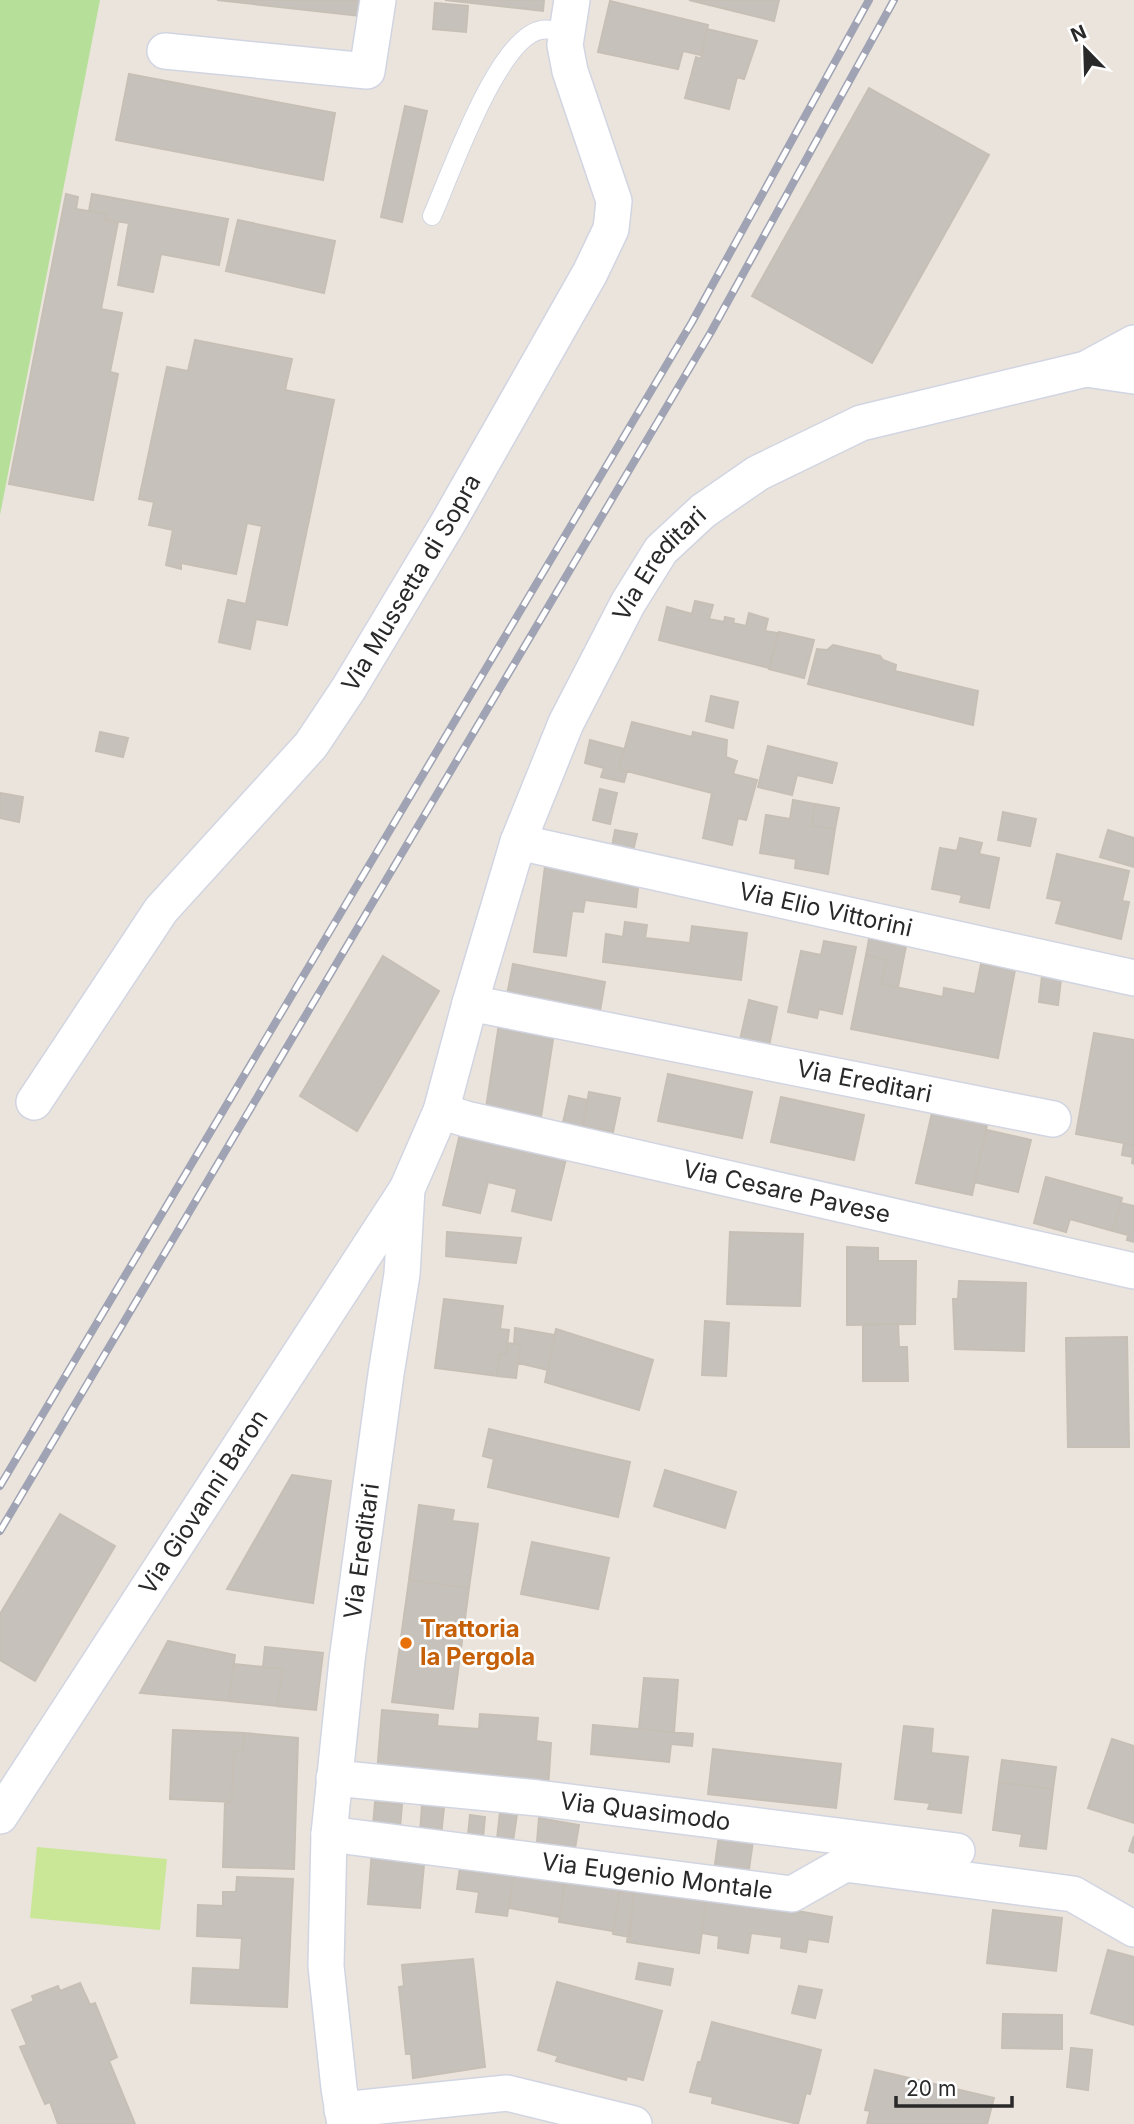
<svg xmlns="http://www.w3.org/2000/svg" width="1134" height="2124" font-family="Inter,sans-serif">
  <rect width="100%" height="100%" fill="#ebe4dc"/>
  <path fill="#b6e09a" d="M 0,0 L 100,0 L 0,515 Z"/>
  <path fill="#c9e796" d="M 37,1847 L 167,1859 L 160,1930 L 30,1918 Z"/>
  <path fill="#c6c1bb" stroke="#c6bfb5" stroke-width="2" d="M 217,0 L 362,0 L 360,16 Z
    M 445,0 L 544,0 L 543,11 Z
    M 689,0 L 779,0 L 774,21 Z
    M 610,1 L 708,25 L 701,55 L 683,51 L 678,69 L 598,52 Z
    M 435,3 L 468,6 L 466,32 L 433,29 Z
    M 707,29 L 757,41 L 744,79 L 737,77 L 729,109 L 685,98 L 696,57 L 701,59 Z
    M 129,74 L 335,113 L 323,180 L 116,140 Z
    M 869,88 L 989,155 L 872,363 L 752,296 Z
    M 405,106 L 427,111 L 402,222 L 381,217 Z
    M 66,194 L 78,197 L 76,209 L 106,214 L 105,220 L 118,222 L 101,309 L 122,313 L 110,372 L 118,374 L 93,500 L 9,484 Z
    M 92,194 L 228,219 L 219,265 L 161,254 L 153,292 L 118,285 L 129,223 L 105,220 L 106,214 L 89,211 Z
    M 238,220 L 335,241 L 324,293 L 226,271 Z
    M 195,340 L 292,359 L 285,390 L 334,400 L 287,625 L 256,619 L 250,649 L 219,642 L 228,600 L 246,604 L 262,526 L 247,523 L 236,574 L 181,563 L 181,569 L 166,565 L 173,530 L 149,525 L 154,502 L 139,499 L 167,367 L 188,371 Z
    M 695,601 L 713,605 L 709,619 L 724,622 L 725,617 L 734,619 L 733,623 L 746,626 L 749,613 L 768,619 L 765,631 L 778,633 L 769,668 L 659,640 L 667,607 L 692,614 Z
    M 779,632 L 814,640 L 804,678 L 769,669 Z
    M 833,645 L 880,656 L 883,660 L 896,665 L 895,671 L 978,691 L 973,725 L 808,684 L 817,649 L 827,650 Z
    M 711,696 L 738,702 L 733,728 L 706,721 Z
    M 632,722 L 692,737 L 693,732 L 727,740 L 726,757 L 737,761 L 733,774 L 757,780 L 746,820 L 738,818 L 732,845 L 703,838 L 712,793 L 619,769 Z
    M 100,732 L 128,738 L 123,757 L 96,751 Z
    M 590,740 L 624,749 L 619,769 L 627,771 L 624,782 L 601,777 L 604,768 L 585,763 Z
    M 768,746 L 837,763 L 832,783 L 797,775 L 792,795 L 758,787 Z
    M 600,789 L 617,793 L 610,824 L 593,820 Z
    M 0,793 L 23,797 L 19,822 L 0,818 Z
    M 793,800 L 815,804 L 812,826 L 835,829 L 828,874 L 795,868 L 796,859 L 760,853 L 766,815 L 790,819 Z
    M 815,804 L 839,808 L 835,829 L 812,826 Z
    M 1003,812 L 1036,819 L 1030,846 L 998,840 Z
    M 615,830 L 637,834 L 633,851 L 612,846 Z
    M 1108,830 L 1134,838 L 1134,867 L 1100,857 Z
    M 960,838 L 982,843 L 979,854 L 999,858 L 989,908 L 960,902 L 962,895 L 932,889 L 940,848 L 957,851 Z
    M 1057,854 L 1129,871 L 1122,901 L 1129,902 L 1121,939 L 1056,923 L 1062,901 L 1047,898 Z
    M 545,866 L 639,878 L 636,907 L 585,900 L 583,912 L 572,911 L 566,956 L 534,952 Z
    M 625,922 L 647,925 L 645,938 L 690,943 L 692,926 L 747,933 L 741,980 L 603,962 L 606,934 L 623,937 Z
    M 869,939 L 906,946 L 898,987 L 881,984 L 887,960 L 866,955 Z
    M 824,941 L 856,947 L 842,1014 L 819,1009 L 817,1018 L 788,1012 L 801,951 L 821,955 Z
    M 866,955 L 887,960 L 881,984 L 943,997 L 944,988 L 975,994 L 981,964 L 1015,970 L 998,1058 L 851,1029 Z
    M 383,956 L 439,991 L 357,1131 L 300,1096 Z
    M 513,964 L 605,982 L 599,1017 L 506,1000 Z
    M 1042,976 L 1061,979 L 1058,1005 L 1039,1002 Z
    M 749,1000 L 777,1007 L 769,1046 L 740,1040 Z
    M 499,1024 L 554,1033 L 541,1117 L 486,1108 Z
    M 1094,1033 L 1134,1040 L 1134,1145 L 1076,1134 Z
    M 668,1074 L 752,1092 L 742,1138 L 658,1121 Z
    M 589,1092 L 620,1098 L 613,1132 L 583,1126 Z
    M 569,1096 L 587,1100 L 582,1131 L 562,1127 Z
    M 781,1097 L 864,1115 L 854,1160 L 771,1142 Z
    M 932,1113 L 987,1125 L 972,1195 L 916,1183 Z
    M 987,1130 L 1031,1140 L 1018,1192 L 974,1182 Z
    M 460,1134 L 566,1159 L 551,1220 L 512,1211 L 517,1189 L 488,1182 L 480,1213 L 443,1205 Z
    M 1124,1143 L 1134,1145 L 1134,1164 L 1132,1163 L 1133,1157 L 1122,1155 Z
    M 1046,1177 L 1122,1198 L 1113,1231 L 1070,1219 L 1066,1232 L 1034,1223 Z
    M 1121,1203 L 1134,1206 L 1134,1242 L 1127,1240 L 1128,1235 L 1113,1231 Z
    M 447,1232 L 521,1238 L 516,1263 L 446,1256 Z
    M 730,1232 L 803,1234 L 800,1306 L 727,1304 Z
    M 847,1247 L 878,1248 L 878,1261 L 916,1261 L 915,1324 L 847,1325 Z
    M 959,1281 L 1026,1283 L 1024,1351 L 955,1349 L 953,1299 L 958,1299 Z
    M 444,1299 L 503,1306 L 500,1329 L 509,1330 L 506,1354 L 500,1354 L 497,1376 L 435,1368 Z
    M 705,1321 L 729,1323 L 726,1376 L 702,1375 Z
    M 863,1324 L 898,1324 L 899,1347 L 907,1347 L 908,1381 L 863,1381 Z
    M 515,1328 L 555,1335 L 548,1370 L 518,1363 L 520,1345 L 514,1344 Z
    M 556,1329 L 653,1360 L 639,1410 L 545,1382 Z
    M 1127,1337 L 1129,1447 L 1068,1447 L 1066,1338 Z
    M 508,1343 L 520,1345 L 516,1378 L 497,1376 L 500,1354 L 506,1354 Z
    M 489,1429 L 630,1462 L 618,1517 L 488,1487 L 494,1459 L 483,1456 Z
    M 665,1470 L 736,1492 L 725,1528 L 654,1506 Z
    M 292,1475 L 331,1481 L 313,1603 L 227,1589 Z
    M 419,1505 L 454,1510 L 452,1521 L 478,1524 L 469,1588 L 409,1580 Z
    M 60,1514 L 115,1546 L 35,1681 L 0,1660 L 0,1614 Z
    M 532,1542 L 609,1558 L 598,1609 L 521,1594 Z
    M 409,1580 L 469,1588 L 453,1709 L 392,1702 Z
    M 168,1641 L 235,1655 L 229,1701 L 140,1693 Z
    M 265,1647 L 323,1653 L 316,1710 L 277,1706 L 283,1669 L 263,1667 Z
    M 234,1664 L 283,1669 L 277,1706 L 229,1701 Z
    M 644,1678 L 678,1680 L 674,1732 L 639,1729 Z
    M 382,1710 L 438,1715 L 437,1726 L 479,1729 L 480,1714 L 538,1718 L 536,1741 L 551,1743 L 548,1789 L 377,1774 Z
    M 593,1725 L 693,1734 L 692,1746 L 671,1744 L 669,1762 L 591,1754 Z
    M 904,1726 L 933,1729 L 931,1753 L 968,1757 L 961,1813 L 928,1809 L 930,1803 L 895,1799 Z
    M 173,1730 L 244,1733 L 243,1751 L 234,1751 L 232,1802 L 170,1799 Z
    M 244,1733 L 298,1738 L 294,1869 L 223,1867 L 225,1802 L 232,1802 L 234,1751 L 243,1751 Z
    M 1112,1739 L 1134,1746 L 1134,1823 L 1088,1808 Z
    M 713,1749 L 841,1764 L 836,1808 L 708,1794 Z
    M 1002,1760 L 1056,1767 L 1053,1789 L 999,1782 Z
    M 999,1782 L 1053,1789 L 1046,1849 L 1020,1846 L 1022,1834 L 993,1830 Z
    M 375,1802 L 402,1804 L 400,1828 L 373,1825 Z
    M 422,1804 L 444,1807 L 441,1836 L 420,1835 Z
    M 500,1812 L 517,1814 L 513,1841 L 497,1839 Z
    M 470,1815 L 485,1817 L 483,1837 L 468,1835 Z
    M 539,1818 L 579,1825 L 575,1848 L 537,1842 Z
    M 719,1836 L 753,1841 L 748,1876 L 714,1871 Z
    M 1134,1836 L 1134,1853 L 1129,1851 Z
    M 372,1850 L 425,1854 L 420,1908 L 368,1904 Z
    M 461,1860 L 515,1867 L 507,1916 L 476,1912 L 479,1892 L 457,1889 Z
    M 515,1867 L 565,1875 L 560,1917 L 509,1908 Z
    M 566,1874 L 620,1888 L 613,1931 L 559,1922 Z
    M 237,1877 L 293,1879 L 287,2007 L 191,2003 L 193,1968 L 240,1970 L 242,1938 L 197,1936 L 198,1905 L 223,1906 L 223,1892 L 236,1892 Z
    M 635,1884 L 707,1895 L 699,1953 L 627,1942 Z
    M 620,1888 L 634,1891 L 630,1937 L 613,1934 Z
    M 707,1895 L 832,1917 L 828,1942 L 808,1939 L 806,1952 L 781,1948 L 782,1937 L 751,1933 L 748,1953 L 718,1948 L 719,1936 L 702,1933 Z
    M 993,1910 L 1062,1918 L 1056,1971 L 987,1963 Z
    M 1108,1950 L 1134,1957 L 1134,2025 L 1091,2013 Z
    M 473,1959 L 485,2067 L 413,2078 L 411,2054 L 406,2054 L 399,1987 L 404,1986 L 402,1965 Z
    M 639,1963 L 673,1969 L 670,1985 L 636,1979 Z
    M 557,1982 L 662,2011 L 643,2080 L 627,2076 L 626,2080 L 556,2061 L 558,2056 L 538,2050 Z
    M 80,1983 L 90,2005 L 95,2003 L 117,2057 L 109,2061 L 135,2124 L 58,2124 L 50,2102 L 45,2104 L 20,2047 L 27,2045 L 12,2010 L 34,2001 L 32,1996 L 58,1986 L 60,1991 Z
    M 799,1986 L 822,1990 L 815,2018 L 792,2013 Z
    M 1003,2014 L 1062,2015 L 1062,2049 L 1002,2048 Z
    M 712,2022 L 821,2050 L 810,2094 L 806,2093 L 798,2124 L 712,2103 L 713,2097 L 690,2092 L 698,2062 L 701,2062 Z
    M 1071,2048 L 1092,2050 L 1088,2090 L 1067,2087 Z
    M 875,2070 L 994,2098 L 987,2124 L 867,2124 L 870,2111 L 865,2110 Z"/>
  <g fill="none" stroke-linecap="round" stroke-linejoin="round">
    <g stroke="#d1d5e2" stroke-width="20">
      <path id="lane" d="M 432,216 C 450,176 497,38 541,30 C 549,28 560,32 568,33"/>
    </g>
    <g stroke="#d1d5e2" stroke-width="38">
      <g id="street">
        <path d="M 165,51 L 367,71 L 378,0"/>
        <path d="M 1086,369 L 1134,376"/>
        <path id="s1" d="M 518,842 L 1134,978"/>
        <path id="s2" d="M 470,1003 L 1053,1119"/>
        <path id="s3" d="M 34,1102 L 161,910 L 311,745 L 349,688 L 448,523 L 590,273 L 611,229 L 614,201 L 570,71 L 565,45 L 572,0"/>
        <path id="s4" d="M 441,1111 L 466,1119 L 1134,1271"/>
        <path id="s5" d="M 334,1778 L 538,1798 L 957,1851"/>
        <path id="s6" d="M 0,1816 L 405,1192"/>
        <path id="s7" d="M 329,1834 L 792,1894 L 845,1864 L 1073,1894 L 1134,1929"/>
        <path d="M 342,2110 L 507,2093 L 634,2124"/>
        <path id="s8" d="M 345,2124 L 339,2088 L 326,1966 L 329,1834 L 347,1660 L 386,1374 L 402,1274 L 407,1189 L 441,1111 L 470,1003 L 518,842 L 566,723 L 628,603 L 661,550 L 703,511 L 758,473 L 861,423 L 1086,369 L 1134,343"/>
      </g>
    </g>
    <use href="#lane" stroke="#fff" stroke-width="18"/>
    <use href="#street" stroke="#fff" stroke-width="35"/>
    <g stroke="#9fa3b3" stroke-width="8">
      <path id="rail" d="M 0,1486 L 692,322 L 869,0
        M 0,1531 L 711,332 L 894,0"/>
    </g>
    <use href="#rail" stroke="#fff" stroke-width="5" stroke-dasharray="16" stroke-linecap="butt"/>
  </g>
  <circle fill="#e8710a" stroke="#fff" stroke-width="2.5" cx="406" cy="1643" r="7"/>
  <g text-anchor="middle" stroke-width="5" stroke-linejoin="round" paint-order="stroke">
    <g font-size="24" fill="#292929" stroke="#fff">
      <text dy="8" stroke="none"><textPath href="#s8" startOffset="1620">Via Ereditari</textPath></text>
      <text dy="8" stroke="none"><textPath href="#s3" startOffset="644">Via Mussetta di Sopra</textPath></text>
      <text dy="8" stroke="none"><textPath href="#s1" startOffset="315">Via Elio Vittorini</textPath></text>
      <text dy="8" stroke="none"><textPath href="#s2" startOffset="402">Via Ereditari</textPath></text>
      <text dy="8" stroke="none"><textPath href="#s4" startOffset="355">Via Cesare Pavese</textPath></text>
      <text dy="8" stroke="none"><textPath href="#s6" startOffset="374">Via Giovanni Baron</textPath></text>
      <text dy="8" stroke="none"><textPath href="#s8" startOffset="576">Via Ereditari</textPath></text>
      <text dy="8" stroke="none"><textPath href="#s5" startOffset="313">Via Quasimodo</textPath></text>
      <text dy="8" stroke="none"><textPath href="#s7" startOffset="331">Via Eugenio Montale</textPath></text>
    </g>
    <g font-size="24" font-weight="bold" fill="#c56008" stroke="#fff" text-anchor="start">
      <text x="420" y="1637">Trattoria<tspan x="420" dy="28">la Pergola</tspan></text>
    </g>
  </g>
  <g transform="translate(1085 49) rotate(337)" stroke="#ffffff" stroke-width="5" paint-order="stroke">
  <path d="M0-5L12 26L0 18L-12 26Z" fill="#292929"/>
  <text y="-10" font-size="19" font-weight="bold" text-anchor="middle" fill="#292929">N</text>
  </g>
  <path d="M896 2096v10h116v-10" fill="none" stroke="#292929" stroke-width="3.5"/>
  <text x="906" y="2096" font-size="21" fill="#292929" stroke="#ffffff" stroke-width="5" paint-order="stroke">20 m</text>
</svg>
